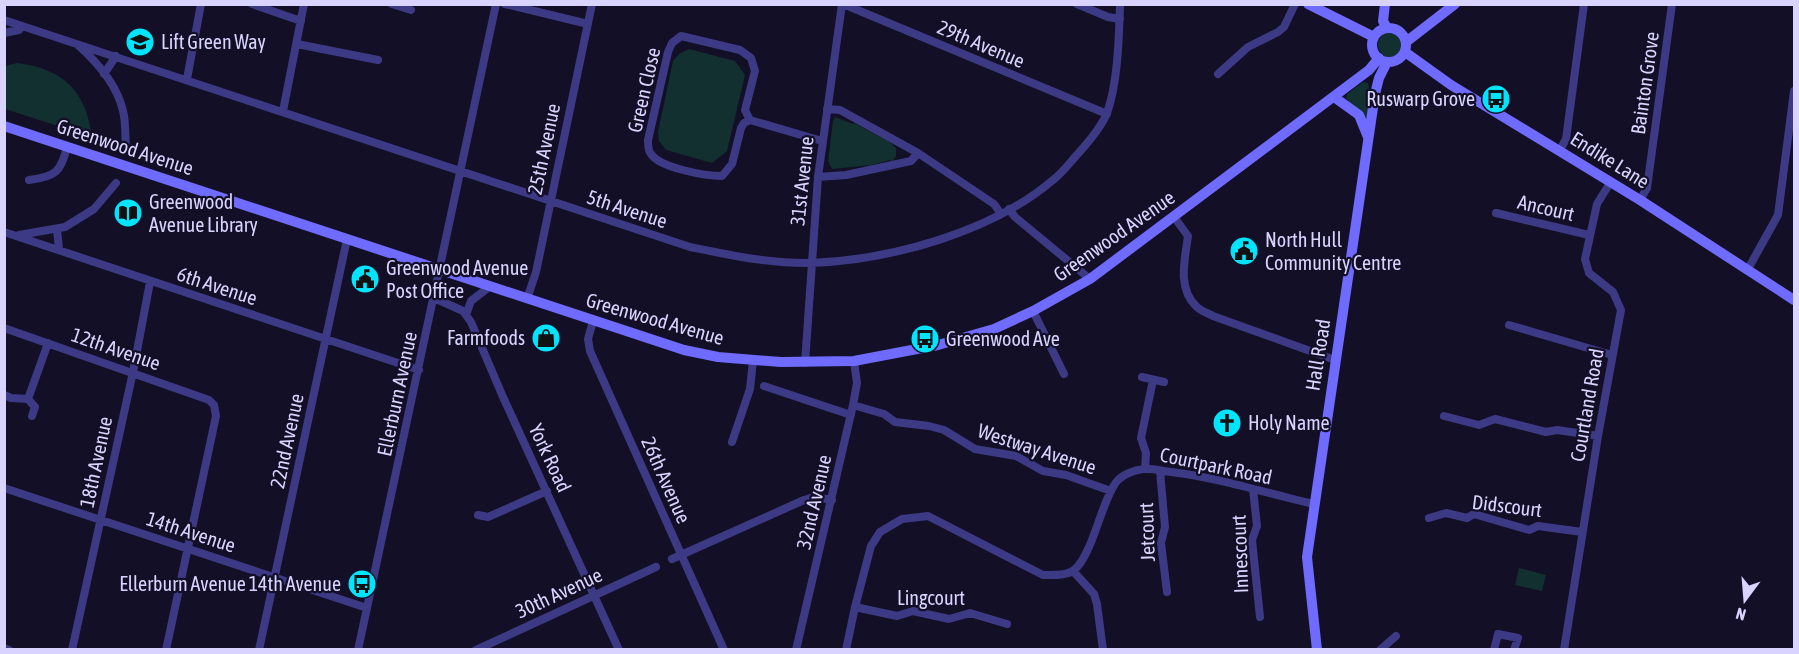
<svg xmlns="http://www.w3.org/2000/svg" width="1799" height="654" font-family="'Asap Condensed',sans-serif">
  <rect width="100%" height="100%" fill="#130f26"/>
  <path fill="#12302f" d="M1378 45a12 12 0 1 1 24 0a12 12 0 1 1-24 0Z
    M 689,49 L 735,61 L 745,75 L 727,151 L 712,163 L 666,150 L 659,141 L 658,132 L 673,61 L 679,54 Z
    M 17,63 C 64,69 86,91 92,137 L 5,109 L 5,66 Z
    M 1363,82 L 1368,83 L 1371,96 L 1368,124 L 1346,98 L 1347,94 Z
    M 835,117 L 853,124 L 854,123 L 890,142 L 896,148 L 896,156 L 892,162 L 890,160 L 872,165 L 832,169 L 828,161 L 833,121 Z
    M 1519,568 L 1546,575 L 1542,591 L 1515,585 Z"/>
  <g fill="none" stroke-linecap="round" stroke-linejoin="round">
    <path stroke="#3d3a85" stroke-width="8" d="M 252,4 L 301,21
      M 392,4 L 411,10
      M 505,4 L 588,24
      M 843,4 L 1107,114
      M 1077,4 L 1108,17 L 1120,19
      M 4,20 L 690,247 C 729,255 771,264 811,263 C 891,260 992,232 1053,180 C 1061,174 1068,165 1075,157 C 1086,145 1101,128 1107,113 C 1118,83 1119,36 1120,4
      M 4,33 L 19,30 L 22,26
      M 297,44 L 378,60
      M 78,45 C 97,62 117,84 123,111 C 126,122 125,136 126,149
      M 104,74 L 116,56
      M 1218,74 L 1248,47 L 1278,32 L 1284,27 L 1295,4
      M 187,79 L 201,4
      M 827,109 L 840,110 L 918,153 L 994,204 L 1001,214
      M 283,111 L 304,4
      M 750,120 L 745,110 L 755,71 L 751,58 L 740,50 L 681,36 L 672,43 L 668,52 L 648,140 C 648,145 648,151 651,154 C 660,168 706,176 722,176 L 732,164 L 741,128 L 744,123 L 750,120 L 822,141
      M 1560,150 L 1566,139 L 1584,4
      M 818,177 L 846,175 L 911,161 L 918,153
      M 29,180 C 55,177 61,172 67,147
      M 1640,200 L 1647,188 L 1672,4
      M 1009,209 L 1015,217 L 1090,279
      M 1496,213 L 1589,235
      M 1174,217 L 1188,236 C 1185,259 1177,288 1196,306 C 1200,311 1208,313 1213,316 L 1335,360
      M 57,229 L 59,249
      M 4,232 L 419,370
      M 19,235 L 65,227 L 94,209 L 116,183
      M 1748,269 L 1778,215 L 1794,91
      M 434,298 L 463,311 L 471,322 L 503,397 L 619,650
      M 527,299 L 536,272 L 592,4
      M 1033,311 L 1064,374
      M 466,315 L 471,301 L 489,287
      M 593,321 L 588,339 L 590,351 L 724,650
      M 1509,325 L 1612,355
      M 4,328 L 209,400 L 214,405 L 216,416 L 166,650
      M 805,363 L 818,177 L 842,4
      M 1142,377 L 1164,382
      M 764,386 L 851,415
      M 4,395 L 11,398 L 28,399
      M 853,405 L 884,414 L 895,422 L 929,426 L 944,430 L 975,449 L 1016,456 L 1043,471 L 1066,475 L 1111,491
      M 32,416 L 35,407 L 28,399 L 48,343
      M 1444,416 L 1479,425 L 1495,419 L 1546,432 L 1557,430 L 1598,436
      M 732,442 L 750,389 L 753,360
      M 1145,469 L 1146,453 L 1141,438 L 1153,380
      M 1160,471 L 1165,527 L 1161,543 L 1167,592
      M 4,488 L 367,608
      M 1253,489 L 1257,526 L 1252,540 L 1260,617
      M 478,515 L 488,517 L 547,491
      M 1429,518 L 1446,513 L 1467,518 L 1474,514 L 1529,530 L 1538,526 L 1582,532
      M 672,559 L 804,500 L 814,497 L 832,500
      M 1073,571 L 1094,594 L 1097,604 L 1103,650
      M 855,607 L 897,616 L 913,611 L 949,619 L 970,613 L 1007,624
      M 4,648 L 9,650
      M 72,650 L 133,372 L 150,282
      M 259,650 L 347,239
      M 358,650 L 496,4
      M 476,650 L 656,567
      M 796,650 L 853,405 L 857,383 L 854,361
      M 846,650 L 855,607 L 871,546 L 880,532 L 902,519 L 928,516 L 1043,575 C 1053,575 1066,576 1074,570 C 1082,564 1085,555 1089,547 C 1097,530 1107,491 1118,480 C 1124,474 1135,470 1143,469 C 1152,468 1162,471 1171,472 C 1220,478 1266,493 1314,504
      M 1380,650 L 1396,636
      M 1494,650 L 1498,634 L 1518,638 L 1514,650
      M 1564,650 L 1598,436 L 1621,310 L 1613,292 L 1589,273 L 1585,259 L 1597,204 L 1610,183"/>
    <path stroke="#6f6bff" stroke-width="10" d="M 1308,4 L 1374,37
      M 1385,4 L 1383,21 L 1387,28
      M1372 45a17 17 0 1 1 34 0a17 17 0 1 1-34 0Z
      M 1406,42 L 1455,4
      M 1405,52 L 1451,85 L 1640,200 L 1794,300
      M 1334,97 L 1359,115 L 1368,137
      M 4,126 L 684,350 L 718,357 L 781,362 L 854,361 L 938,345 L 994,329 L 1033,311 L 1090,279 L 1369,70 L 1379,58
      M 1317,650 L 1307,557 L 1375,94 L 1379,78 L 1387,62"/>
  </g>
  <defs>
    <g id="school-disc" transform="scale(1.5)"><circle r="9.5" fill="#00e5ff" stroke="#130f26"/><path d="M0-5L7-2L0 1L-7-2ZM-4 1L0 2.5L4 1V4Q0 6-4 4Z" fill="#111"/></g>
    <g id="bus-disc" transform="scale(1.5)"><circle r="9.5" fill="#00e5ff" stroke="#130f26"/><path d="M-5-6H5V4H4V6H2V4H-2V6H-4V4H-5ZM-3.5-4V0h7V-4ZM-3.5 1.2v1.5H-2V1.2ZM2 1.2v1.5H3.5V1.2Z" fill="#111"/></g>
    <g id="library-disc" transform="scale(1.5)"><circle r="9.5" fill="#00e5ff" stroke="#130f26"/><path d="M-6-4Q-3-5.5-.7-3.5V5Q-3 3-6 4ZM6-4Q3-5.5 .7-3.5V5Q3 3 6 4Z" fill="#111"/></g>
    <g id="civic-disc" transform="scale(1.5)"><circle r="9.5" fill="#00e5ff" stroke="#130f26"/><path d="M-.6-6.5H3V-4.5H.6V-3L4-1V1h2V6H-6V1h2V-1L-.6-3ZM-1.2 2.5V6h2.4V2.5Z" fill="#111"/></g>
    <g id="shop-disc" transform="scale(1.5)"><circle r="9.5" fill="#00e5ff" stroke="#130f26"/><path d="M-5-2.5h2.3a2.7 3.5 0 0 1 5.4 0H5L5.5 6h-11ZM-1.5-2.5h3a1.5 2.3 0 0 0-3 0Z" fill="#111"/></g>
    <g id="church-disc" transform="scale(1.5)"><circle r="9.5" fill="#00e5ff" stroke="#130f26"/><path d="M-1.2-6h2.4v3.5h3.3v2.4h-3.3V6h-2.4V-.1h-3.3v-2.4h3.3Z" fill="#111"/></g>
  </defs>
  <g fill-rule="evenodd">
    <use href="#school-disc" x="140" y="42"/>
    <use href="#bus-disc" x="1496" y="99"/>
    <use href="#library-disc" x="128" y="213"/>
    <use href="#civic-disc" x="1244" y="251"/>
    <use href="#civic-disc" x="365" y="279"/>
    <use href="#shop-disc" x="546" y="338"/>
    <use href="#bus-disc" x="925" y="339"/>
    <use href="#church-disc" x="1227" y="423"/>
    <use href="#bus-disc" x="362" y="584"/>
  </g>
  <g text-anchor="middle" stroke-width="4.5" stroke-linejoin="round" paint-order="stroke">
    <g font-size="20" fill="#d9d4ff" stroke="#130f26" text-anchor="start">
      <text x="161" y="49">Lift Green Way</text>
      <text x="1475" y="106" text-anchor="end">Ruswarp Grove</text>
      <text x="149" y="209">Greenwood<tspan x="149" dy="23">Avenue Library</tspan></text>
      <text x="1265" y="247">North Hull<tspan x="1265" dy="23">Community Centre</tspan></text>
      <text x="386" y="275">Greenwood Avenue<tspan x="386" dy="23">Post Office</tspan></text>
      <text x="525" y="345" text-anchor="end">Farmfoods</text>
      <text x="946" y="346">Greenwood Ave</text>
      <text x="1248" y="430">Holy Name</text>
      <text x="341" y="591" text-anchor="end">Ellerburn Avenue 14th Avenue</text>
    </g>
    <g font-size="20" fill="#d9d4ff" stroke="#130f26">
      <text transform="translate(981 44) rotate(23)" y="7">29th Avenue</text>
      <text transform="translate(1645 83) rotate(-82)" y="7">Bainton Grove</text>
      <text transform="translate(644 90) rotate(-77)" y="7">Green Close</text>
      <text transform="translate(125 147) rotate(18)" y="7">Greenwood Avenue</text>
      <text transform="translate(544 149) rotate(-78)" y="7">25th Avenue</text>
      <text transform="translate(1610 160) rotate(32)" y="7">Endike Lane</text>
      <text transform="translate(802 181) rotate(-84)" y="7">31st Avenue</text>
      <text transform="translate(1546 208) rotate(13)" y="7">Ancourt</text>
      <text transform="translate(627 209) rotate(18)" y="7">5th Avenue</text>
      <text transform="translate(1114 236) rotate(-35)" y="7">Greenwood Avenue</text>
      <text transform="translate(217 286) rotate(18)" y="7">6th Avenue</text>
      <text transform="translate(655 319) rotate(16)" y="7">Greenwood Avenue</text>
      <text transform="translate(116 349) rotate(19)" y="7">12th Avenue</text>
      <text transform="translate(1318 355) rotate(-81)" y="7">Hall Road</text>
      <text transform="translate(397 394) rotate(-78)" y="7">Ellerburn Avenue</text>
      <text transform="translate(1587 405) rotate(-80)" y="7">Courtland Road</text>
      <text transform="translate(287 441) rotate(-78)" y="7">22nd Avenue</text>
      <text transform="translate(1037 449) rotate(18)" y="7">Westway Avenue</text>
      <text transform="translate(550 458) rotate(65)" y="7">York Road</text>
      <text transform="translate(96 462) rotate(-78)" y="7">18th Avenue</text>
      <text transform="translate(1216 466) rotate(12)" y="7">Courtpark Road</text>
      <text transform="translate(666 480) rotate(66)" y="7">26th Avenue</text>
      <text transform="translate(814 502) rotate(-77)" y="7">32nd Avenue</text>
      <text transform="translate(1507 506) rotate(7)" y="7">Didscourt</text>
      <text transform="translate(191 532) rotate(18)" y="7">14th Avenue</text>
      <text transform="translate(1147 532) rotate(-92)" y="7">Jetcourt</text>
      <text transform="translate(1240 554) rotate(-92)" y="7">Innescourt</text>
      <text transform="translate(559 593) rotate(-25)" y="7">30th Avenue</text>
      <text x="931" y="605">Lingcourt</text>
    </g>
  </g>
  <rect width="1799" height="654" fill="none" stroke="#d9d4ff" stroke-width="12"/>
  <g transform="translate(1745 600) rotate(196)" stroke="#130f26" stroke-width="4.5" paint-order="stroke">
  <path d="M0-4.5L10 22L0 15L-10 22Z" fill="#d9d4ff"/>
  <text y="-9" font-size="16" font-weight="bold" text-anchor="middle" fill="#d9d4ff">N</text>
  </g>
</svg>
